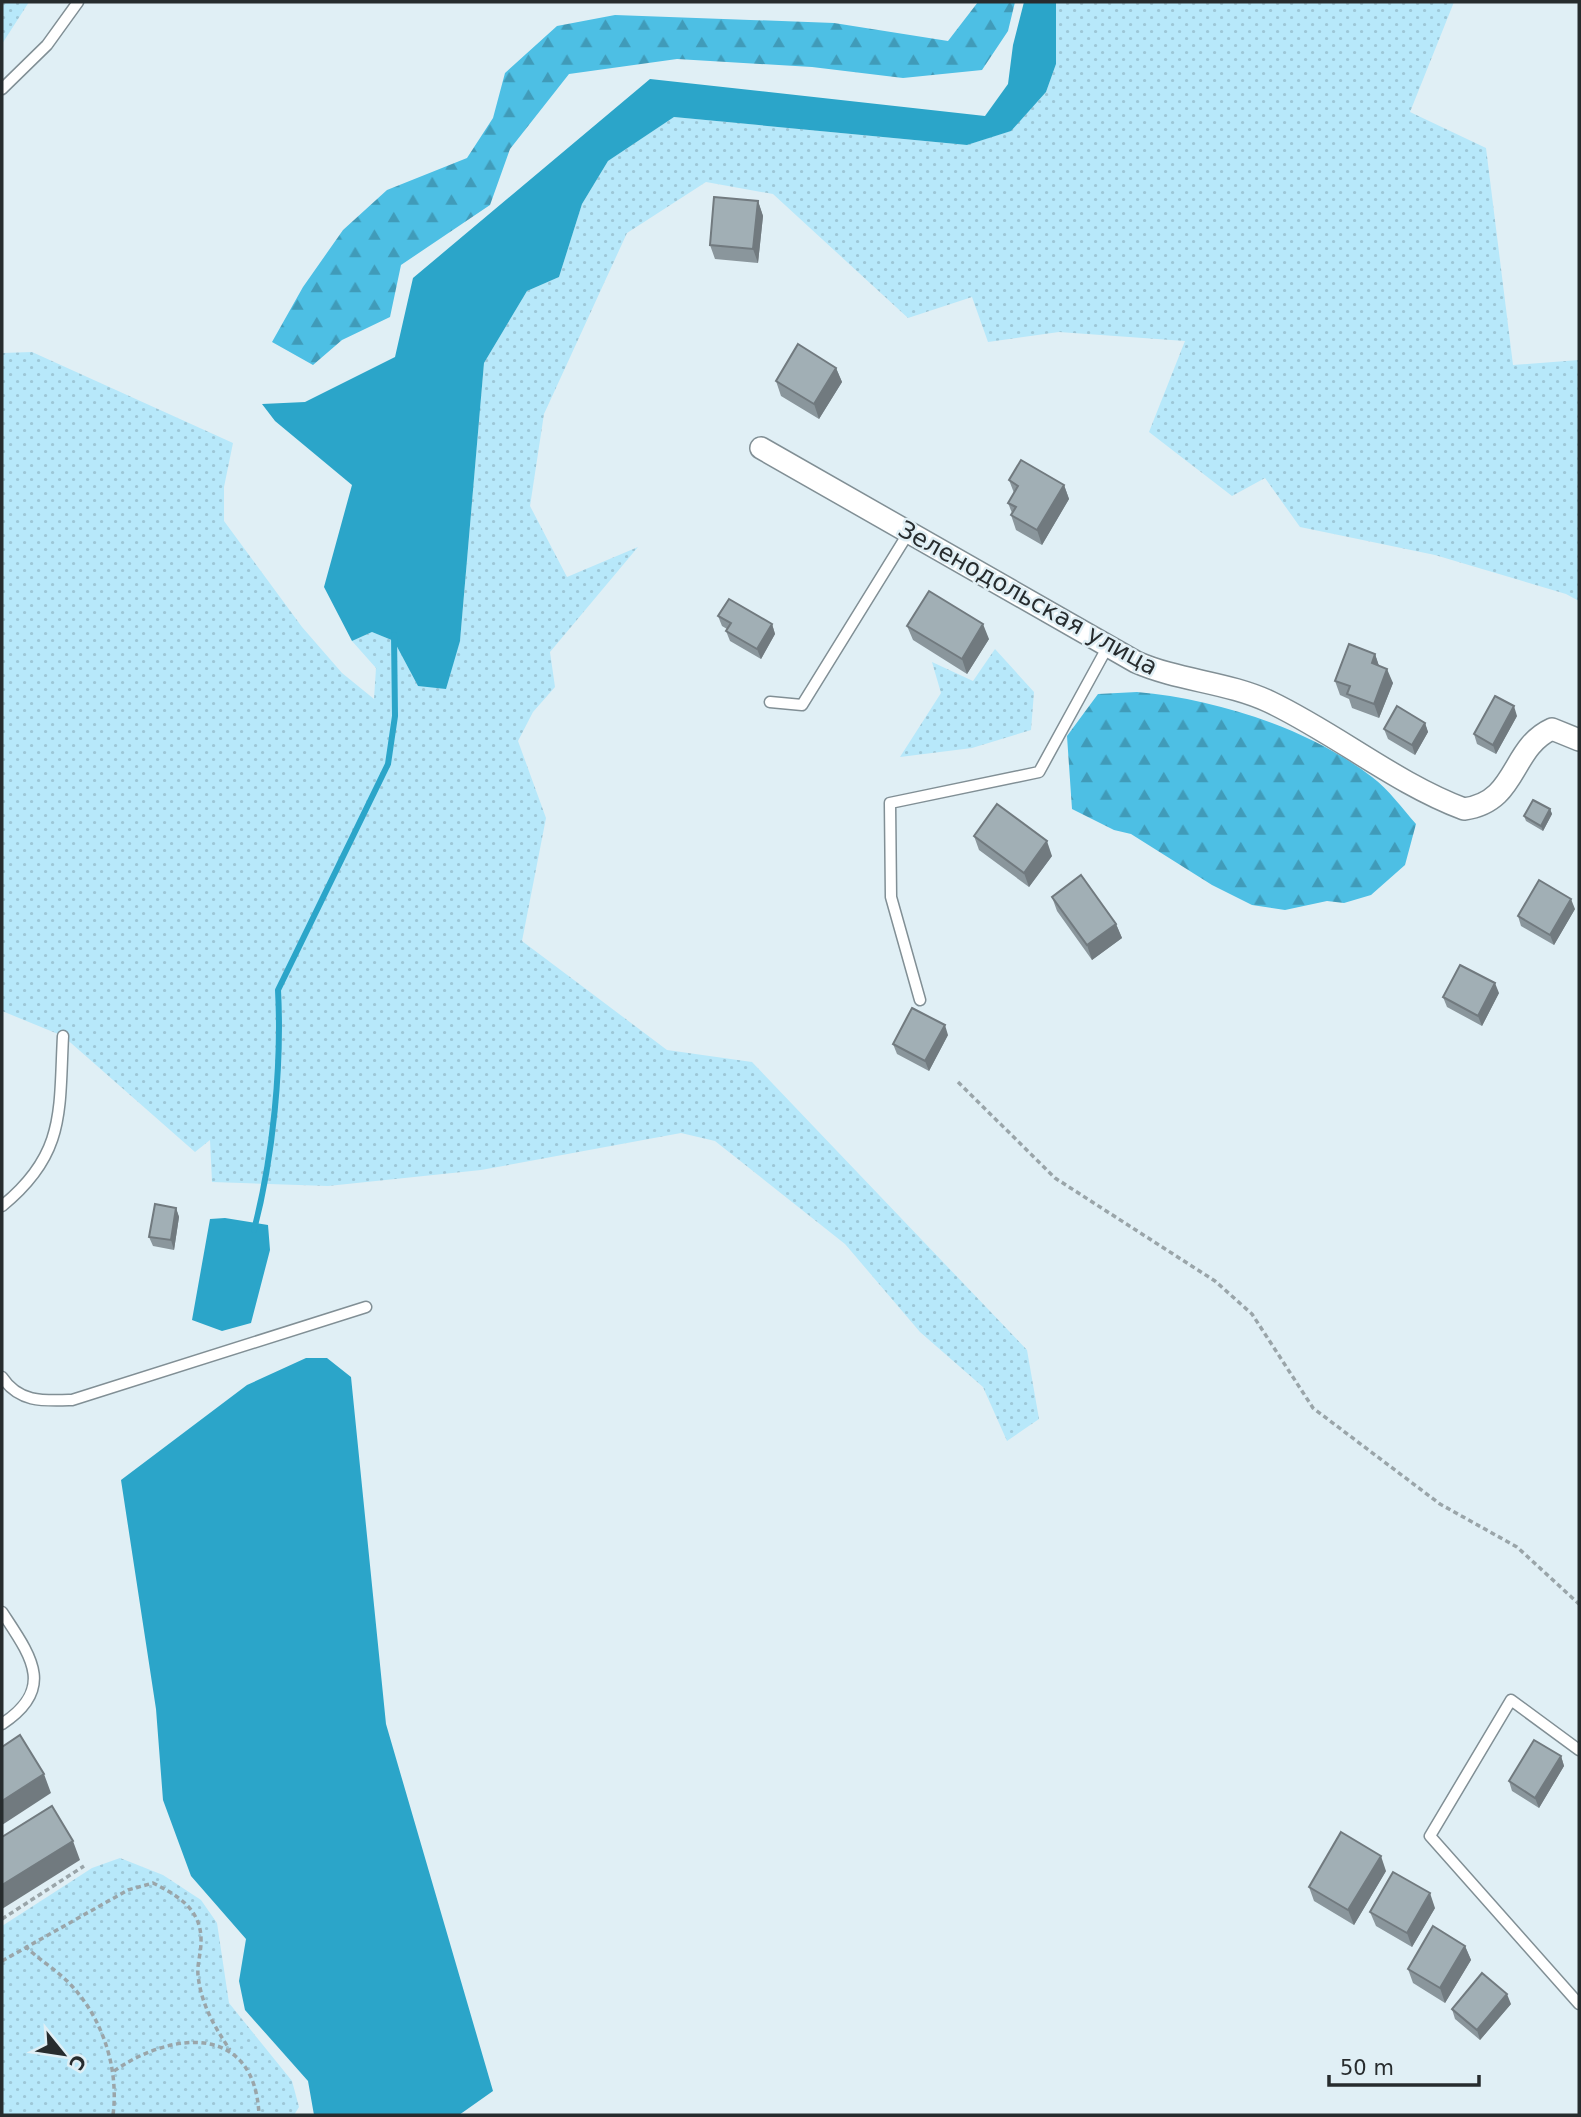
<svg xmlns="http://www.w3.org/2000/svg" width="1581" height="2117" font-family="'DejaVu Sans',sans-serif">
  <defs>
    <pattern id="grass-dots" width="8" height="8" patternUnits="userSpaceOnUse" patternTransform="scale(1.75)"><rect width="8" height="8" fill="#b7e8fa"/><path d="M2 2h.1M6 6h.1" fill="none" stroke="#9dc7d7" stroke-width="1.8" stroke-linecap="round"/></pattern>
    <pattern id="forest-firs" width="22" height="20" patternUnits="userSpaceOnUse" patternTransform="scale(1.75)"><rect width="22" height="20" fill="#4dbfe4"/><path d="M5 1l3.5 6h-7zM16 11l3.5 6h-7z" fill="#409bb9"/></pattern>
  </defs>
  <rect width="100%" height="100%" fill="#e0eff5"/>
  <path fill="url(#grass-dots)" d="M 2,2 L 29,2 L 2,44 Z
    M 1056,2 L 1454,2 L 1410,112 L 1486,148 L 1513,365 L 1579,360 L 1579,601 L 1566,594 L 1435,555 L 1300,527 L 1265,478 L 1232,496 L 1149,432 L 1185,341 L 1059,332 L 988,342 L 972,297 L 908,318 L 773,194 L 706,182 L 627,233 L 544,414 L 530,506 L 567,577 L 638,547 L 550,652 L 555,687 L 533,712 L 518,741 L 546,818 L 522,941 L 667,1050 L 752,1062 L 1027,1350 L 1039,1419 L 1007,1441 L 983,1387 L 920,1332 L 845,1244 L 715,1141 L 681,1133 L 481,1170 L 328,1186 L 212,1182 L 210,1140 L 195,1152 L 63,1036 L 2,1011 L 2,353 L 32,352 L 233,443 L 224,487 L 224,521 L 302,627 L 342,673 L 374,699 L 376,668 L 352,641 L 372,632 L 394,641 L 418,686 L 460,641 L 484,363 L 527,291 L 559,277 L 582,204 L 608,161 L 674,117 L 967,145 L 1010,131 L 1046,92 L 1056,64 Z
    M 995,649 L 1034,692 L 1031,730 L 972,748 L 900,757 L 941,693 L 932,662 L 973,681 Z
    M 120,1858 L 163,1875 L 201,1900 L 217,1923 L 229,2003 L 292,2081 L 299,2107 L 294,2115 L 2,2115 L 2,1926 L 92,1868 Z"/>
  <path fill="url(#forest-firs)" d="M 978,2 L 1015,2 L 1008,31 L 982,70 L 903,78 L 812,67 L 677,59 L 569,74 L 510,149 L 490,205 L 401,265 L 390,317 L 342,340 L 313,365 L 272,342 L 303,287 L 343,230 L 387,190 L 467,158 L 493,118 L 505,73 L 557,26 L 615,15 L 834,23 L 948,41 Z
    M 1137,692 C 1216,699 1308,728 1372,777 C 1389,790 1402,808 1416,824 L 1405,865 L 1371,895 L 1344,903 L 1327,901 L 1285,910 L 1252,905 L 1212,885 L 1131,834 L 1114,830 L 1072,809 L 1067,736 L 1098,694 Z"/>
  <path fill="#2ba5c9" d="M 1024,2 L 1056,2 L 1056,64 L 1046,92 L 1011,131 L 967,145 L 674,117 L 608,161 L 582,204 L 559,277 L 527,291 L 484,363 L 460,641 L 446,689 L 418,686 L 394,641 L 372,632 L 352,641 L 324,587 L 352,485 L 275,421 L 262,404 L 305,402 L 395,357 L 413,278 L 650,79 L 985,116 L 1008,84 L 1013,45 Z
    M 225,1218 L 268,1225 L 270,1250 L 251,1323 L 222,1331 L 192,1320 L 210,1219 Z
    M 306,1358 L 327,1358 L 351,1377 L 386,1724 L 493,2091 L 459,2115 L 314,2115 L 308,2081 L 245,2010 L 239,1981 L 246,1939 L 191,1876 L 163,1800 L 156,1709 L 121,1480 L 247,1385 Z"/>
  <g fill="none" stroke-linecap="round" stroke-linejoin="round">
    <path stroke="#2ba5c9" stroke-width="6" d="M 254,1230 C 273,1157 282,1066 278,990 L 388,764 L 395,716 L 394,635"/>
    <g stroke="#818f95" stroke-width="13">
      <path id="lane" d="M 2,89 L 47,45 L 78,2
        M 770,702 L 802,705 L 909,532
        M 920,1000 L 891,897 L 890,803 L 1039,772 L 1108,646
        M 2,1206 C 66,1154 59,1111 63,1036
        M 2,1377 C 19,1403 44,1401 72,1400 L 366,1307
        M 2,1612 C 30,1655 57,1688 2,1724
        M 1579,1750 L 1511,1700 L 1430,1836 L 1579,2004"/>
    </g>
    <g stroke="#818f95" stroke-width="24">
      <path id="street" d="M 761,448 L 1136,662 C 1179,681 1228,682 1270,702 C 1337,734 1395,783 1464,809 C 1518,802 1510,748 1552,729 L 1579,740"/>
    </g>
    <path stroke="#9aa5a9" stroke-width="3.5" stroke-dasharray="5 3.5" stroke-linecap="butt" d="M 958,1082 L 1055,1178 L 1215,1281 L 1252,1314 L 1313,1408 L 1440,1504 L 1517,1547 L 1579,1604
      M 2,1919 L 84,1866
      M 25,1946 C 39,1960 57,1970 71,1985 C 103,2019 119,2069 113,2115
      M 2,1961 L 128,1890 L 153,1883 C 179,1896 202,1910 201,1942 C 201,1953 197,1964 198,1975 C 201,2004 214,2026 230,2050
      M 114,2071 C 173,2030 255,2024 259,2115"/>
    <use href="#lane" stroke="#fff" stroke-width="10"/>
    <use href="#street" stroke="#fff" stroke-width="21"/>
  </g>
  <path fill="#8a969c" d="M 758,201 L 763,216 L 758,263 L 715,259 L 710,245 Z
    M 836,368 L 842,382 L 819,419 L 781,396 L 776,381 Z
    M 1009,480 L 1064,485 L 1069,499 L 1042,545 L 1016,530 L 1011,515 L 1012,513 L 1008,503 L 1014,493 Z
    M 718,616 L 772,624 L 775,634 L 761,659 L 730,641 L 726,631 L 727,629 L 722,626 Z
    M 907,626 L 989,639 L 967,674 L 913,640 Z
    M 1375,654 L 1379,666 L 1393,683 L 1379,718 L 1352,708 L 1349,699 L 1340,695 L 1335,681 Z
    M 1517,716 L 1496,754 L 1477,744 L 1474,734 Z
    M 1425,723 L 1428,732 L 1415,755 L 1388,739 L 1384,729 Z
    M 1550,809 L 1552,814 L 1543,831 L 1526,821 L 1524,816 Z
    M 974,836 L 1052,856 L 1029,887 L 979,850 Z
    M 1052,897 L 1116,924 L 1122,938 L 1092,960 L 1057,911 Z
    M 1575,909 L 1554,945 L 1521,926 L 1518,916 Z
    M 1499,993 L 1482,1026 L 1447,1007 L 1443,997 Z
    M 948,1035 L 929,1071 L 897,1054 L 893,1044 Z
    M 176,1208 L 179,1217 L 174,1250 L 153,1246 L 149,1237 Z
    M 1561,1756 L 1564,1766 L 1539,1808 L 1512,1791 L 1509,1781 Z
    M 1386,1871 L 1354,1925 L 1314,1901 L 1309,1887 Z
    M 1435,1908 L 1412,1947 L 1376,1926 L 1370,1912 Z
    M 1465,1946 L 1471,1960 L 1445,2003 L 1413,1983 L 1408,1969 Z
    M 1511,2004 L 1480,2040 L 1455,2019 L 1452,2009 Z"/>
  <path fill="#717a7f" d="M 758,201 L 763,216 L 758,263 L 753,249 Z
    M 836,368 L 842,382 L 819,419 L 814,404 Z
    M 1064,485 L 1069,499 L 1042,545 L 1037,530 Z
    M 772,624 L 775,634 L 761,659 L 757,649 Z
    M 983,624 L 989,639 L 967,674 L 962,659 Z
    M 1375,654 L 1380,669 L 1372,663 Z
    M 1387,669 L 1393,683 L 1379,718 L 1374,704 Z
    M 1514,706 L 1517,716 L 1496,754 L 1493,745 Z
    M 1425,723 L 1428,732 L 1415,755 L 1412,745 Z
    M 1550,809 L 1552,814 L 1543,831 L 1541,826 Z
    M 1047,841 L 1052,856 L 1029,887 L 1024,873 Z
    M 1571,899 L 1575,909 L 1554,945 L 1550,935 Z
    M 1116,924 L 1122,938 L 1092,960 L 1087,945 Z
    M 1495,983 L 1499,993 L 1482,1026 L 1478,1016 Z
    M 945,1025 L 948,1035 L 929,1071 L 925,1061 Z
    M 176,1208 L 179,1217 L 174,1250 L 171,1240 Z
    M 1561,1756 L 1564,1766 L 1539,1808 L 1535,1798 Z
    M 44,1774 L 51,1793 L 2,1825 L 2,1801 Z
    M 73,1841 L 80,1860 L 2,1909 L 2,1885 Z
    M 1381,1856 L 1386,1871 L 1354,1925 L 1348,1910 Z
    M 1430,1893 L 1435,1908 L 1412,1947 L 1407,1933 Z
    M 1465,1946 L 1471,1960 L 1445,2003 L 1440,1988 Z
    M 1507,1994 L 1511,2004 L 1480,2040 L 1477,2030 Z"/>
  <path fill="#a1afb5" stroke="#717a7f" stroke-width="2" d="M 714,197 L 758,201 L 753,249 L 710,245 Z
    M 798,344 L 836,368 L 814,404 L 776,381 Z
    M 1021,460 L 1064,485 L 1037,530 L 1011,515 L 1016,507 L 1008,503 L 1018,486 L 1009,480 Z
    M 929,591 L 983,624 L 962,659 L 907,626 Z
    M 729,599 L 772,624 L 757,649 L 726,631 L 731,623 L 718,616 Z
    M 1349,644 L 1375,654 L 1372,663 L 1387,669 L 1374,704 L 1347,694 L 1350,686 L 1335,681 Z
    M 1495,696 L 1514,706 L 1493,745 L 1474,734 Z
    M 1397,706 L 1425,723 L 1412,745 L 1384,729 Z
    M 1533,800 L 1550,809 L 1541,826 L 1524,816 Z
    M 997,804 L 1047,841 L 1024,873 L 974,836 Z
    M 1081,875 L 1116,924 L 1087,945 L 1052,897 Z
    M 1539,880 L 1571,899 L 1550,935 L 1518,916 Z
    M 1460,965 L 1495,983 L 1478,1016 L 1443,997 Z
    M 912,1008 L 945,1025 L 925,1061 L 893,1044 Z
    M 155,1204 L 176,1208 L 171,1240 L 149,1237 Z
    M 20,1735 L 44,1774 L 2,1801 L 2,1747 Z
    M 1534,1740 L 1561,1756 L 1535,1798 L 1509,1781 Z
    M 52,1806 L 73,1841 L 2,1885 L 2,1837 Z
    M 1341,1832 L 1381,1856 L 1348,1910 L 1309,1887 Z
    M 1393,1872 L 1430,1893 L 1407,1933 L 1370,1912 Z
    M 1433,1926 L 1465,1946 L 1440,1988 L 1408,1969 Z
    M 1482,1973 L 1507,1994 L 1477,2030 L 1452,2009 Z"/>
  <g text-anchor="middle" stroke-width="5" stroke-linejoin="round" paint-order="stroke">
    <g font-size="24" fill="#272c2e" stroke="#e0eff5">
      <text transform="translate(1028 598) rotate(29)" y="8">Зеленодольская улица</text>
    </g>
  </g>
  <rect width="1581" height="2117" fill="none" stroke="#272c2e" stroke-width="7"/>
  <g transform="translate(63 2054) rotate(120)" stroke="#e0eff5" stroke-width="5" paint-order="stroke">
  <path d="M0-5L12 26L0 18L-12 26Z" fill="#272c2e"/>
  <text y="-10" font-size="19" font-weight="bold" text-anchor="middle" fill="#272c2e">С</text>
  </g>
  <path d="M1329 2075v10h150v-10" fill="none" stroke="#272c2e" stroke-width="3.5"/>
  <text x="1340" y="2075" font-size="21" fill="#272c2e" stroke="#e0eff5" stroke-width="5" paint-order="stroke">50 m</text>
</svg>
